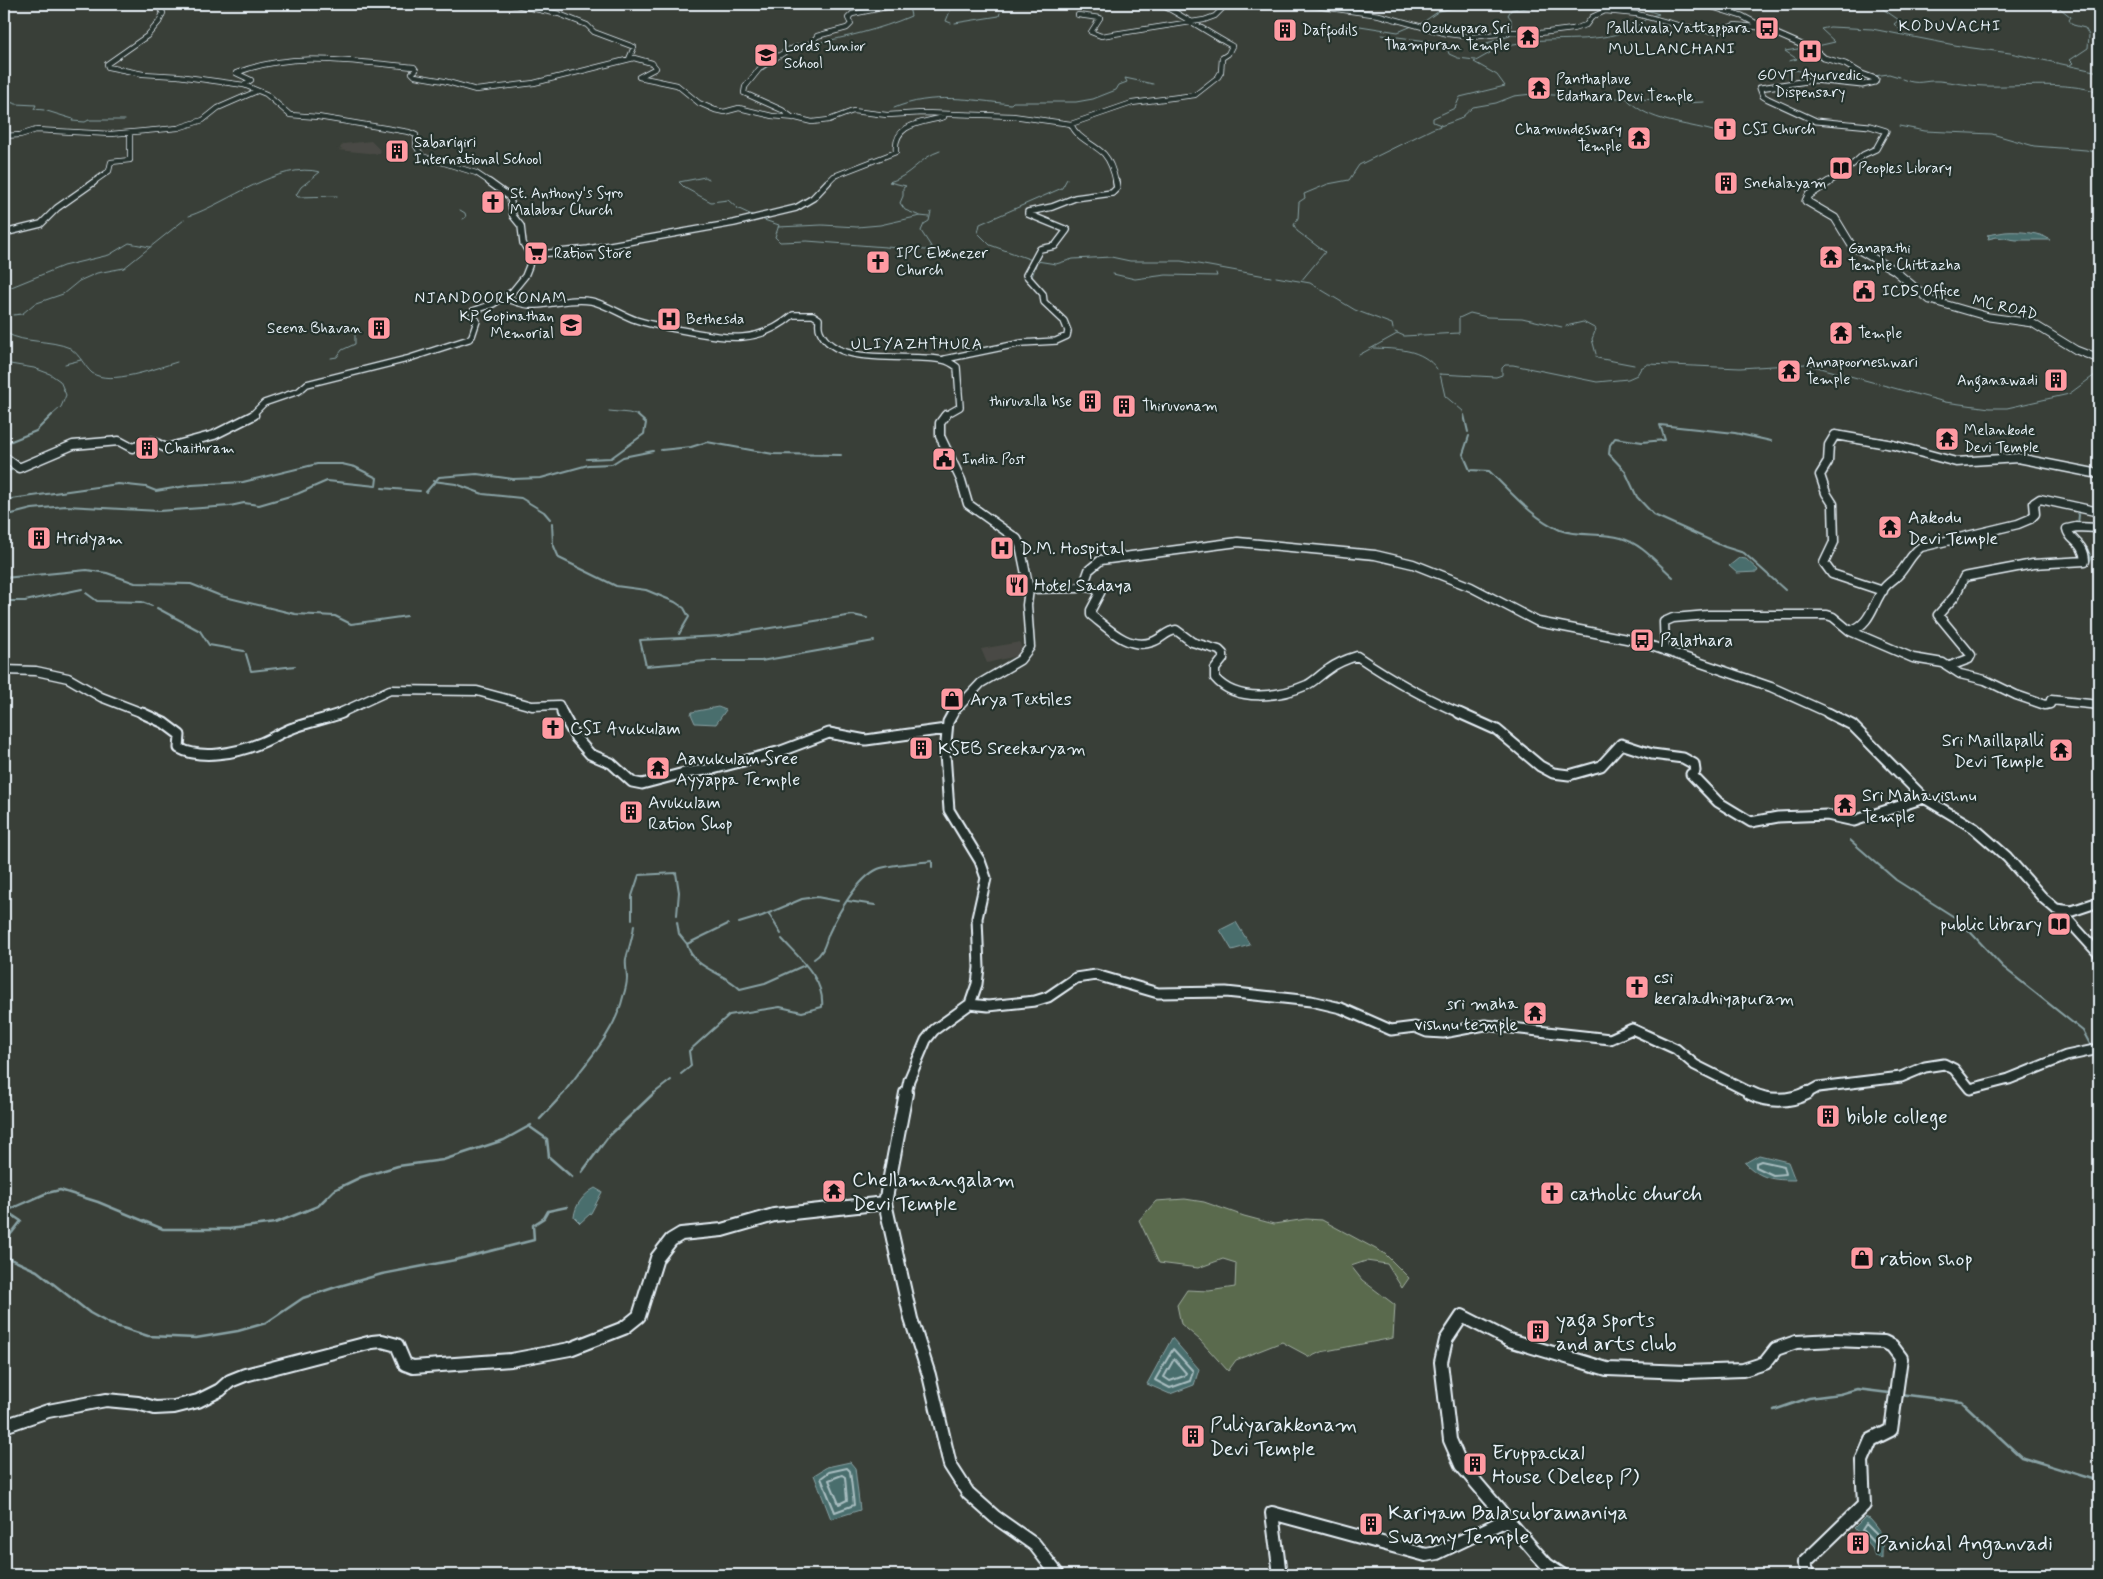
<svg xmlns="http://www.w3.org/2000/svg" width="2103" height="1579" font-family="Mynerve,sans-serif">
  <rect width="100%" height="100%" fill="#393f38"/>
  <filter id="ink" filterUnits="userSpaceOnUse"><feTurbulence type="fractalNoise" baseFrequency=".02" numOctaves="2"/><feDisplacementMap in="SourceGraphic" scale="10" xChannelSelector="R" yChannelSelector="G"/><feConvolveMatrix kernelMatrix="1 2 1 2 8 2 1 2 1" color-interpolation-filters="sRGB"/></filter>
  <g filter="url(#ink)">
    <path fill="#494a44" d="M 371,141 L 381,151 L 379,154 L 337,150 L 343,149 L 340,148 L 343,144 Z
      M 1020,642 L 1021,648 L 1016,656 L 987,663 L 981,649 Z"/>
    <path fill="#5a6b4d" stroke="#a1aea2" d="M 1185,1199 L 1204,1202 L 1244,1216 L 1274,1224 L 1306,1219 L 1322,1220 L 1385,1254 L 1409,1278 L 1402,1288 L 1387,1264 L 1366,1261 L 1351,1266 L 1362,1280 L 1395,1305 L 1393,1338 L 1321,1352 L 1310,1357 L 1282,1342 L 1236,1360 L 1228,1371 L 1200,1340 L 1181,1324 L 1177,1305 L 1187,1290 L 1209,1291 L 1235,1287 L 1236,1263 L 1223,1259 L 1198,1268 L 1159,1263 L 1139,1220 L 1156,1201 Z"/>
    <path fill="#496e6d" stroke="#89a2a5" d="M 2005,232 C 2017,231 2041,232 2050,240 L 2016,240 L 1997,237 L 1988,239 L 1989,236 L 1987,235 Z
      M 1739,558 L 1746,559 L 1758,570 L 1757,572 L 1737,573 L 1729,566 Z
      M 718,707 L 726,710 L 716,724 L 695,723 L 691,714 L 692,712 Z
      M 1236,922 L 1250,945 L 1232,950 L 1220,930 Z
      M 1759,1155 L 1788,1162 L 1795,1180 C 1773,1180 1761,1179 1745,1163 Z
      M 595,1188 L 602,1192 L 591,1213 L 580,1223 L 574,1217 C 575,1205 584,1194 595,1188 Z
      M 1172,1338 L 1199,1369 L 1194,1385 L 1170,1394 L 1147,1384 Z
      M 850,1462 L 855,1468 L 860,1510 L 831,1519 L 814,1475 L 827,1467 Z
      M 1865,1517 L 1870,1519 C 1886,1537 1882,1536 1882,1558 L 1875,1556 L 1872,1548 L 1854,1528 Z"/>
    <g fill="none" stroke-linecap="round" stroke-linejoin="round">
      <path stroke="#a8bdc0" stroke-width="2" d="M 1761,1161 L 1784,1166 L 1786,1174 L 1773,1175 L 1756,1167 L 1756,1163 Z
        M 1173,1349 L 1193,1371 L 1190,1381 L 1170,1388 L 1155,1380 Z
        M 1174,1359 L 1186,1373 L 1184,1376 L 1170,1381 L 1164,1377 Z
        M 847,1468 L 850,1471 L 854,1505 L 835,1512 L 821,1478 L 829,1472 Z
        M 842,1475 L 845,1477 L 847,1500 L 839,1504 L 829,1480 Z
        M 1866,1524 L 1877,1535 L 1877,1543 L 1874,1543 L 1862,1530 Z"/>
      <path stroke="#89a2a5" stroke-width="1" d="M 1001,4 L 1002,8
        M 1493,4 L 1496,5
        M 1627,4 L 1659,14 L 1652,16
        M 2058,4 L 2057,6 L 2071,17 L 2069,20 L 2073,25 L 2085,28 L 2089,35 L 2088,48 L 2070,60 L 2073,63 L 2070,65
        M 1877,5 L 1899,20 L 1894,24 L 1903,33
        M 529,6 L 537,4
        M 950,6 L 952,6 L 946,21 L 951,23
        M 1502,7 L 1517,8
        M 955,23 L 999,16 L 1000,13
        M 1419,25 L 1439,11 L 1474,4
        M 1360,26 L 1398,32 L 1412,26
        M 1382,35 L 1443,43 L 1446,44 L 1449,54 L 1458,58 L 1475,60
        M 812,44 C 846,37 879,30 911,16 L 909,7
        M 1813,47 L 1835,42 L 1821,29 L 1830,27 L 1872,29 L 1965,47 L 2010,53 L 2099,72
        M 1491,49 L 1487,43 L 1510,36 L 1508,29 L 1511,27 L 1511,19 L 1508,15 L 1511,10 L 1560,4
        M 1789,61 L 1797,59 L 1785,51 L 1804,48
        M 1794,70 L 1846,78 L 1865,77
        M 760,72 L 776,60
        M 1873,76 L 1889,74 L 1899,77
        M 1902,79 C 1920,86 1923,80 1939,81 C 1954,82 1969,86 1985,86 C 2022,87 2063,81 2099,92
        M 4,100 L 16,104 L 36,105 L 34,109 L 44,110
        M 1628,100 C 1649,122 1685,123 1713,131
        M 894,108 C 933,92 970,100 1011,104 L 1013,102 L 1076,102 L 1093,99 L 1116,90 L 1119,85 L 1127,82 L 1125,78 L 1153,84
        M 47,111 L 73,119 L 72,121 L 85,122 L 89,120
        M 89,120 L 125,120
        M 1441,125 L 1433,122 L 1433,118 L 1455,108 L 1460,97 L 1505,86 L 1497,75 L 1474,62 L 1490,53 L 1491,49 C 1505,45 1519,43 1533,41 C 1569,37 1618,45 1646,19
        M 1899,126 L 1925,131 L 1992,134 L 2034,146 L 2086,150 L 2099,153
        M 709,179 L 705,177 L 679,182 L 685,188 L 711,202 L 728,200 L 737,208 L 754,216
        M 460,210 L 465,213 L 466,217 L 463,219
        M 189,216 C 228,203 279,161 320,172 L 301,187 L 296,195 L 298,197 L 337,196
        M 920,216 L 905,210 L 900,203 L 903,196 L 903,188 L 906,186 L 889,182 C 910,177 920,157 940,151
        M 761,219 L 779,225 L 775,237 L 780,242 L 807,241 L 925,250 L 932,248 L 921,231 L 924,224 L 929,221 L 931,212
        M 778,227 L 822,225 L 857,227 L 880,225 L 920,216 L 929,217
        M 1032,260 L 990,245 L 978,233 L 980,224 L 1062,188 L 1067,179
        M 1113,274 L 1135,279 L 1166,275 L 1217,276 L 1216,273
        M 1276,277 L 1310,283 L 1355,310 L 1392,324 L 1393,329
        M 1034,280 L 1032,277 L 1037,261 L 1056,264 L 1073,259 L 1111,257 L 1130,261 L 1181,261 L 1271,277
        M 1301,281 L 1325,252 L 1297,231 L 1294,225 L 1298,218 L 1299,202 L 1305,198 L 1304,194 L 1328,184 L 1349,180 L 1359,165 L 1432,129 L 1460,119 L 1473,107 L 1496,103 L 1514,96 L 1532,94 L 1659,100 L 1683,103 L 1704,102
        M 4,290 L 63,266 L 109,255 L 129,243 L 150,247
        M 13,315 L 22,314 L 34,304 L 63,294 L 79,281 L 97,273 L 124,268 L 184,220
        M 4,320 L 8,317
        M 1566,326 L 1583,322 L 1596,329 L 1592,339 L 1596,354
        M 4,330 L 6,332
        M 1395,332 L 1404,336 L 1459,333 L 1459,318 L 1470,313 L 1487,317 L 1522,318 L 1562,327
        M 6,333 C 26,344 49,339 70,348
        M 1373,348 C 1396,349 1422,348 1437,369
        M 71,349 C 80,355 84,366 92,373 C 110,386 157,368 177,362
        M 1359,355 L 1397,334
        M 1596,356 L 1597,358 L 1634,365
        M 331,358 L 337,357 L 342,350 L 355,344 L 355,333
        M 4,363 L 34,368 L 50,374 L 60,381 L 66,395 L 61,407 L 51,416
        M 65,364 L 81,360
        M 1439,374 L 1496,377 L 1502,375 L 1502,368 L 1505,365 L 1513,365 L 1597,382 L 1628,379 L 1637,375 L 1641,368 L 1648,364 L 1740,368 L 1806,364 L 1945,402 L 1990,408 L 2007,408 L 2069,394 L 2099,372
        M 1440,374 L 1445,396 L 1463,411 L 1464,416
        M 609,411 L 629,413 L 639,416"/>
      <path stroke="#89a2a5" stroke-width="2" d="M 1464,415 L 1468,432
        M 1469,436 L 1463,454 L 1470,470 L 1489,471 C 1511,492 1532,518 1560,530 C 1579,537 1602,532 1621,538 C 1642,544 1657,563 1673,577
        M 1771,441 L 1735,433 L 1660,425 L 1665,440 L 1642,442 L 1615,438 L 1610,445 L 1609,454 L 1625,471 L 1637,497 L 1654,515 L 1725,547 L 1744,553 L 1785,590
        M 4,444 L 36,431 L 52,415
        M 661,450 L 691,447 L 707,442 L 773,454 L 841,455
        M 587,459 L 611,458 L 644,434 L 646,423 L 637,415
        M 4,472 L 14,469
        M 433,481 L 456,484 L 483,494 L 521,498 L 544,512 L 550,519
        M 382,488 L 420,491
        M 426,492 L 439,477 L 477,474 L 513,479 L 541,478 L 588,465 L 612,464 L 623,457 L 653,451
        M 4,500 L 118,484 L 146,487 L 156,491 L 192,485 L 243,482 L 317,464 L 342,464 L 355,467 L 377,478 L 376,486 L 327,481 L 297,494 L 259,505 L 244,503 L 230,506 L 159,511 L 66,506 L 32,509 L 4,516
        M 2077,510 L 2079,515 L 2078,524
        M 552,523 L 553,544 L 559,558 L 616,586 L 646,590 L 675,602 L 684,608 L 689,617 L 679,634
        M 2073,534 L 2084,545
        M 2083,565 L 2087,565 L 2091,558 L 2087,548
        M 4,578 L 87,570 L 107,573 L 135,583 L 191,584 L 221,596 L 295,614 L 335,616 L 351,624 L 407,616
        M 86,593 L 97,601 L 142,602 L 152,606
        M 1959,596 L 1969,579
        M 4,601 L 25,601 L 82,589
        M 157,608 L 200,631 L 209,645 L 244,651
        M 867,618 L 853,615 L 720,636 L 640,640 L 646,666 L 707,661 L 761,661 L 874,641
        M 1969,647 L 1974,652 L 1974,655
        M 246,654 L 251,671 L 295,666
        M 1975,681 L 1987,685
        M 1850,840 L 1896,880 L 1959,920 L 2003,967 L 2083,1031 L 2091,1046
        M 848,901 L 875,905
        M 769,914 L 781,934
        M 632,919 L 632,896 L 639,875 L 676,873 L 679,892 L 677,915
        M 677,922 L 679,934 L 687,944 L 728,924
        M 739,923 L 762,916 L 802,899 L 817,897 L 838,901
        M 687,944 C 693,969 722,971 740,989 L 765,983 L 805,965
        M 814,959 C 824,953 825,943 829,933 C 838,913 858,878 878,869 C 892,864 917,863 932,861 L 932,867
        M 2094,1054 L 2099,1063
        M 681,1074 L 691,1066 L 689,1051 L 729,1015 L 780,1007 L 802,1012 L 822,1007 C 825,979 799,958 782,939
        M 563,1094 C 585,1063 614,1035 623,997 C 625,991 627,984 627,978 C 627,972 625,965 626,959 C 629,947 633,937 634,925
        M 653,1094 L 671,1080"/>
      <path stroke="#89a2a5" stroke-width="2.5" d="M 540,1119 L 564,1093
        M 530,1127 L 547,1139 L 549,1157 L 572,1177
        M 582,1172 L 608,1137 L 654,1093
        M 6,1211 L 47,1193 L 60,1190 L 98,1202 L 163,1229 L 229,1229 L 275,1223 L 318,1206 L 334,1190 L 361,1177 L 398,1166 L 443,1160 L 504,1140 L 531,1125
        M 4,1243 L 21,1221 L 6,1211
        M 4,1256 L 37,1271 L 90,1313 L 110,1324 L 148,1336 L 196,1338 L 238,1331 L 266,1323 L 303,1298 L 336,1287 L 382,1274 L 455,1260 L 534,1240 L 533,1225 L 544,1218 L 548,1211 L 567,1207
        M 1900,1394 L 1962,1402 L 2021,1457 L 2099,1481
        M 1774,1410 L 1809,1398 L 1840,1394 L 1857,1389 L 1889,1393"/>
      <g stroke="#e8f1f8" stroke-width="6">
        <path id="secondary-far4" d="M 157,4 L 163,13 L 159,22 L 147,36 L 107,64 L 108,67 L 143,74 L 178,76 L 244,85 L 266,94 L 290,115 L 318,117 L 409,132 L 416,135 L 416,146 L 422,156 L 476,173 L 491,183
          M 511,4 L 559,14 L 587,25 L 594,32 L 634,47 L 629,59
          M 1301,4 L 1379,15 L 1448,34 L 1472,37 L 1515,32 L 1540,33 L 1573,29 L 1586,25 L 1592,17 L 1605,11 L 1637,14 L 1681,26 L 1709,31 L 1720,31 L 1735,25 L 1765,28
          M 1078,15 L 1100,18 L 1091,32 L 1101,36 L 1204,20 L 1215,16 L 1222,9 L 1216,4
          M 244,85 L 251,80 L 236,73 C 294,50 354,62 414,67 L 416,70 L 412,73 L 415,76 L 444,81 L 476,90 L 534,83 L 634,58 L 652,63 L 656,68 L 639,77 L 677,85 L 699,103 L 715,110 L 724,112 L 739,108 L 772,116 L 796,118 L 812,122 L 829,120 L 853,111 L 887,115 L 923,113 L 1013,116 L 1071,124
          M 793,118 L 782,110 L 744,93 L 745,87 L 761,67 L 788,50 L 812,43 L 817,36 L 847,28 L 851,24 L 848,18 L 852,14 L 892,6 L 953,4
          M 1071,124 L 1132,103 L 1195,95 L 1218,77 L 1221,72 L 1222,58 L 1228,54 L 1232,46 C 1207,32 1185,17 1160,4
          M 1071,124 C 1077,139 1093,143 1104,154 C 1111,162 1114,173 1116,183
          M 4,136 L 20,135 L 36,130 L 111,134 L 178,128 L 203,120 L 218,108 L 257,91
          M 92,183 L 109,171 L 111,162 L 130,160 L 130,133
          M 827,183 L 834,176 L 896,152 C 893,123 922,123 944,117"/>
      </g>
      <g stroke="#e8f1f8" stroke-width="8">
        <path id="secondary-far3" d="M 4,233 L 41,224 L 57,208 L 94,182
          M 530,255 L 588,249 L 734,223 L 796,208 L 813,198 L 828,182
          M 504,298 C 512,300 522,305 530,305 C 550,306 570,297 591,301 C 606,304 621,315 636,320 C 651,325 666,327 681,330 C 725,338 757,346 793,315 L 813,315 L 819,319 C 819,323 818,327 820,331 C 836,369 910,352 943,360 C 948,361 953,364 957,367 L 960,407 L 944,416
          M 945,359 L 1022,343 L 1056,341 L 1067,336 L 1068,331 L 1064,321 L 1044,302 L 1043,294 L 1026,275 L 1040,249 L 1055,246 L 1067,230 L 1028,214 L 1028,212 L 1052,207 L 1075,198 L 1112,193 L 1117,188 L 1116,182
          M 251,416 L 264,403 L 299,391 L 307,384 L 407,359 L 469,339 L 472,336 L 477,321 L 472,313 L 473,311 L 493,304 L 512,292 L 525,276 L 529,266 L 530,255 L 523,243 L 521,226 L 513,216 L 510,197 L 489,182"/>
      </g>
      <g stroke="#e8f1f8" stroke-width="11">
        <path id="secondary-far2" d="M 946,415 L 940,423 L 940,436 L 961,480 L 968,504 L 1017,539 L 1020,545 L 1029,589 L 1027,605 L 1030,647 L 1020,660 L 981,683 L 952,714
          M 4,457 L 19,468 L 73,445 L 119,441 L 132,448 L 152,441 L 166,448 L 214,435 L 254,415
          M 1082,586 L 1095,589 L 1100,593 L 1091,610 L 1091,615 C 1109,629 1128,650 1152,642 C 1162,639 1166,631 1176,630 L 1192,642 L 1219,650 L 1223,654 L 1223,659 L 1215,669 L 1215,678 C 1236,703 1280,697 1307,685 C 1315,681 1321,674 1329,669 C 1337,663 1347,659 1357,656 C 1391,679 1424,698 1462,714
          M 1029,589 L 1078,588 L 1084,584 L 1089,570 L 1101,560 L 1238,542 L 1375,555 L 1413,564 L 1471,587 L 1538,622 L 1637,641 L 1771,687 L 1831,714
          M 1883,591 L 1832,574 L 1824,563 L 1834,542 L 1833,504 L 1826,493 L 1820,475 L 1828,462 L 1829,445 L 1835,435 L 1893,445 L 1956,462 L 2018,458 L 2099,474
          M 1850,631 L 1913,658 L 1943,663 L 1960,674 L 1985,680 L 2016,695 L 2045,705 L 2050,704 L 2051,700 L 2099,705
          M 1665,651 L 1664,622 L 1673,618 L 1708,615 L 1827,615 L 1833,617 L 1850,631 C 1872,624 1872,603 1885,587 C 1889,582 1895,579 1899,574 C 1907,565 1911,554 1921,547 L 2018,524 L 2030,519 L 2035,514 L 2034,503 L 2040,499 L 2099,512
          M 1950,666 L 1969,659 L 1971,655 L 1938,615 L 1955,596 L 1964,577 L 2033,564 L 2085,561 C 2084,541 2069,541 2067,529 L 2076,527 L 2099,528
          M 4,670 L 36,671 L 68,678 L 101,697 L 145,714
          M 338,714 L 390,690 L 477,691 L 532,706 L 559,705 L 563,714"/>
      </g>
      <g stroke="#e8f1f8" stroke-width="13">
        <path id="secondary-far1" d="M 142,713 L 164,723 L 180,735 L 179,748 C 200,760 237,753 258,744 C 270,740 281,732 293,728 C 309,722 326,719 342,713
          M 562,713 L 576,738 L 590,754 L 611,763 L 632,782 L 642,784 L 684,773 L 713,769 L 781,751 L 829,733 L 866,740 L 946,729
          M 1459,713 L 1497,730 L 1540,766 L 1553,773 L 1569,775 L 1601,766 L 1621,744 L 1652,754 L 1683,758 L 1694,764 L 1695,771 L 1691,774 L 1718,802 L 1751,822 L 1778,817 L 1827,815 L 1854,821 L 1924,798
          M 1828,713 L 1852,725 L 1924,798 L 1974,828 L 2007,857 L 2043,898 L 2056,909 L 2072,911 L 2099,902
          M 2059,910 L 2099,954
          M 970,1004 L 988,1006 L 1035,1001 L 1048,997 L 1076,978 L 1096,975 L 1158,993 L 1226,992 L 1311,1001 L 1341,1008 L 1391,1030 L 1415,1027 L 1427,1032 L 1443,1033 L 1485,1025 L 1610,1039 L 1632,1029 L 1676,1049 L 1695,1065 L 1753,1094
          M 906,1094 L 909,1080 L 926,1040 L 934,1030 L 970,1004 L 977,984 L 979,968 L 977,918 L 986,878 L 980,861 L 949,810 L 945,753 L 948,722 L 953,713
          M 1805,1094 L 1818,1087 L 1901,1077 L 1925,1067 L 1944,1064 L 1954,1069 L 1970,1089 L 2009,1079 L 2066,1056 L 2099,1049"/>
      </g>
      <g stroke="#e8f1f8" stroke-width="16">
        <path id="secondary" d="M 906,1093 L 885,1203 L 911,1319 L 929,1375 L 950,1465 L 968,1493 L 995,1517 L 1035,1545 L 1058,1575
          M 1750,1093 C 1767,1102 1790,1102 1807,1093
          M 4,1426 L 48,1411 L 106,1400 L 138,1403 L 155,1408 L 174,1407 L 198,1401 L 220,1390 L 230,1381 L 245,1375 L 372,1342 L 382,1341 L 397,1345 L 405,1364 L 413,1367 L 511,1360 L 570,1349 L 624,1328 L 639,1316 L 657,1258 L 671,1240 L 681,1234 L 722,1230 L 774,1215 L 885,1203
          M 1280,1575 L 1272,1513 L 1426,1555 L 1437,1553 L 1508,1519
          M 1562,1575 L 1547,1565 L 1537,1554 L 1461,1465 L 1450,1440 L 1441,1362 L 1446,1340 L 1462,1316 L 1509,1340 L 1607,1369 L 1686,1372 L 1743,1370 L 1765,1363 L 1776,1349 L 1796,1342 L 1834,1340 L 1884,1342 L 1892,1346 L 1901,1358 L 1891,1430 L 1871,1440 L 1862,1461 L 1864,1505 L 1804,1563 L 1809,1575"/>
      </g>
      <g stroke="#e8f1f8" stroke-width="7">
        <path id="primary-far1" d="M 1704,4 L 1742,16 L 1772,32 L 1816,51 L 1824,58 L 1845,64 L 1862,74 L 1876,79 L 1875,82 L 1862,85 L 1814,80 L 1760,88 L 1763,96 L 1768,99 L 1816,121 L 1870,126 L 1886,131 L 1876,149 L 1863,155 L 1844,172 L 1827,183"/>
      </g>
      <g stroke="#e8f1f8" stroke-width="9">
        <path id="primary" d="M 1829,182 L 1809,195 L 1806,201 L 1835,218 L 1852,246 L 1894,270 L 1930,300 L 1989,317 L 2032,323 L 2076,350 L 2099,359"/>
      </g>
      <use href="#secondary-far4" stroke="#26332d" stroke-width="4.5"/>
      <use href="#secondary-far3" stroke="#26332d" stroke-width="5.5"/>
      <use href="#secondary-far2" stroke="#26332d" stroke-width="8"/>
      <use href="#secondary-far1" stroke="#26332d" stroke-width="9"/>
      <use href="#secondary" stroke="#26332d" stroke-width="12"/>
      <use href="#primary-far1" stroke="#26332d" stroke-width="5"/>
      <use href="#primary" stroke="#26332d" stroke-width="7"/>
    </g>
  </g>
  <defs>
    <g id="bus-square" transform="scale(1.25)"><rect x="-9" y="-9" width="18" height="18" rx="4" fill="#ff9aa2" stroke="#26332d"/><path d="M-5-6H5V4H4V6H2V4H-2V6H-4V4H-5ZM-3.5-4V0h7V-4ZM-3.5 1.2v1.5H-2V1.2ZM2 1.2v1.5H3.5V1.2Z" fill="#111"/></g>
    <g id="building-square" transform="scale(1.25)"><rect x="-9" y="-9" width="18" height="18" rx="4" fill="#ff9aa2" stroke="#26332d"/><path d="M-4-6H4V6H1V3H-1V6H-4ZM-2.5-4.3h1.7v1.8h-1.7ZM.8-4.3h1.7v1.8H.8ZM-2.5-1h1.7V.8h-1.7ZM.8-1h1.7V.8H.8Z" fill="#111"/></g>
    <g id="temple-square" transform="scale(1.25)"><rect x="-9" y="-9" width="18" height="18" rx="4" fill="#ff9aa2" stroke="#26332d"/><path d="M0-6L5-2H3V0L6.5 2.5H4V6H1.5V3h-3V6H-4V2.5H-6.5L-3 0V-2H-5Z" fill="#111"/></g>
    <g id="hospital-square" transform="scale(1.25)"><rect x="-9" y="-9" width="18" height="18" rx="4" fill="#ff9aa2" stroke="#26332d"/><path d="M-5-5h3v3.5h4V-5h3V5h-3V1.5h-4V5h-3Z" fill="#111"/></g>
    <g id="school-square" transform="scale(1.25)"><rect x="-9" y="-9" width="18" height="18" rx="4" fill="#ff9aa2" stroke="#26332d"/><path d="M0-5L7-2L0 1L-7-2ZM-4 1L0 2.5L4 1V4Q0 6-4 4Z" fill="#111"/></g>
    <g id="church-square" transform="scale(1.25)"><rect x="-9" y="-9" width="18" height="18" rx="4" fill="#ff9aa2" stroke="#26332d"/><path d="M-1.2-6h2.4v3.5h3.3v2.4h-3.3V6h-2.4V-.1h-3.3v-2.4h3.3Z" fill="#111"/></g>
    <g id="library-square" transform="scale(1.25)"><rect x="-9" y="-9" width="18" height="18" rx="4" fill="#ff9aa2" stroke="#26332d"/><path d="M-6-4Q-3-5.5-.7-3.5V5Q-3 3-6 4ZM6-4Q3-5.5 .7-3.5V5Q3 3 6 4Z" fill="#111"/></g>
    <g id="supermarket-square" transform="scale(1.25)"><rect x="-9" y="-9" width="18" height="18" rx="4" fill="#ff9aa2" stroke="#26332d"/><path d="M-6-5.5h2.5l.6 2H6L4.5 2H-2.5L-4.4-4H-6ZM-1.5 3.2a1.3 1.3 0 1 0 .1 0ZM3 3.2a1.3 1.3 0 1 0 .1 0Z" fill="#111"/></g>
    <g id="civic-square" transform="scale(1.25)"><rect x="-9" y="-9" width="18" height="18" rx="4" fill="#ff9aa2" stroke="#26332d"/><path d="M-.6-6.5H3V-4.5H.6V-3L4-1V1h2V6H-6V1h2V-1L-.6-3ZM-1.2 2.5V6h2.4V2.5Z" fill="#111"/></g>
    <g id="restaurant-square" transform="scale(1.25)"><rect x="-9" y="-9" width="18" height="18" rx="4" fill="#ff9aa2" stroke="#26332d"/><path d="M-5-6h1v4h1v-4h1v4h1v-4h1v5L-1.5 .5V6h-2V.5L-5-1ZM5-6V6H3V1.5H1.5Q1.5-4 5-6Z" fill="#111"/></g>
    <g id="shop-square" transform="scale(1.25)"><rect x="-9" y="-9" width="18" height="18" rx="4" fill="#ff9aa2" stroke="#26332d"/><path d="M-5-2.5h2.3a2.7 3.5 0 0 1 5.4 0H5L5.5 6h-11ZM-1.5-2.5h3a1.5 2.3 0 0 0-3 0Z" fill="#111"/></g>
  </defs>
  <g fill-rule="evenodd">
    <use href="#bus-square" x="1767" y="28"/>
    <use href="#building-square" x="1285" y="30"/>
    <use href="#temple-square" x="1528" y="37"/>
    <use href="#hospital-square" x="1810" y="51"/>
    <use href="#school-square" x="766" y="55"/>
    <use href="#temple-square" x="1539" y="88"/>
    <use href="#church-square" x="1725" y="129"/>
    <use href="#temple-square" x="1639" y="138"/>
    <use href="#building-square" x="397" y="151"/>
    <use href="#library-square" x="1841" y="168"/>
    <use href="#building-square" x="1726" y="183"/>
    <use href="#church-square" x="493" y="202"/>
    <use href="#supermarket-square" x="536" y="253"/>
    <use href="#temple-square" x="1831" y="257"/>
    <use href="#church-square" x="878" y="262"/>
    <use href="#civic-square" x="1864" y="291"/>
    <use href="#hospital-square" x="669" y="319"/>
    <use href="#school-square" x="571" y="325"/>
    <use href="#building-square" x="379" y="328"/>
    <use href="#temple-square" x="1841" y="333"/>
    <use href="#temple-square" x="1789" y="371"/>
    <use href="#building-square" x="2056" y="380"/>
    <use href="#building-square" x="1090" y="401"/>
    <use href="#building-square" x="1124" y="406"/>
    <use href="#temple-square" x="1947" y="439"/>
    <use href="#building-square" x="147" y="448"/>
    <use href="#civic-square" x="944" y="459"/>
    <use href="#temple-square" x="1890" y="527"/>
    <use href="#building-square" x="39" y="538"/>
    <use href="#hospital-square" x="1002" y="548"/>
    <use href="#restaurant-square" x="1017" y="585"/>
    <use href="#bus-square" x="1642" y="640"/>
    <use href="#shop-square" x="952" y="699"/>
    <use href="#church-square" x="553" y="728"/>
    <use href="#building-square" x="921" y="748"/>
    <use href="#temple-square" x="2061" y="750"/>
    <use href="#temple-square" x="658" y="768"/>
    <use href="#temple-square" x="1845" y="805"/>
    <use href="#building-square" x="631" y="812"/>
    <use href="#library-square" x="2059" y="924"/>
    <use href="#church-square" x="1637" y="987"/>
    <use href="#temple-square" x="1535" y="1013"/>
    <use href="#building-square" x="1828" y="1116"/>
    <use href="#temple-square" x="834" y="1191"/>
    <use href="#church-square" x="1552" y="1193"/>
    <use href="#shop-square" x="1862" y="1258"/>
    <use href="#building-square" x="1538" y="1331"/>
    <use href="#building-square" x="1193" y="1436"/>
    <use href="#building-square" x="1475" y="1464"/>
    <use href="#building-square" x="1371" y="1524"/>
    <use href="#building-square" x="1858" y="1543"/>
  </g>
  <g text-anchor="middle" stroke-width="4.5" stroke-linejoin="round" paint-order="stroke">
    <g font-size="15" fill="#e8f1f8" stroke="#26332d" text-anchor="start">
      <text x="1510" y="33" text-anchor="end">Ozukupara Sri<tspan x="1510" dy="17">Thampuran Temple</tspan></text>
      <text x="1750" y="33" text-anchor="end">Pallilivala,Vattappara</text>
      <text x="1302" y="35">Daffodils</text>
      <text x="784" y="51">Lords Junior<tspan x="784" dy="17">School</tspan></text>
      <text x="1810" y="80" text-anchor="middle">GOVT Ayurvedic<tspan x="1810" dy="17">Dispensary</tspan></text>
      <text x="1556" y="84">Panthaplave<tspan x="1556" dy="17">Edathara Devi Temple</tspan></text>
      <text x="1622" y="134" text-anchor="end">Chamundeswary<tspan x="1622" dy="17">Temple</tspan></text>
      <text x="1742" y="134">CSI Church</text>
      <text x="414" y="147">Sabarigiri<tspan x="414" dy="17">International School</tspan></text>
      <text x="1858" y="173">Peoples Library</text>
      <text x="1744" y="188">Snehalayam</text>
      <text x="510" y="198">St. Anthony's Syro<tspan x="510" dy="17">Malabar Church</tspan></text>
      <text x="1848" y="253">Ganapathi<tspan x="1848" dy="17">Temple Chittazha</tspan></text>
      <text x="554" y="258">Ration Store</text>
      <text x="896" y="258">IPC Ebenezer<tspan x="896" dy="17">Church</tspan></text>
      <text x="1882" y="296">ICDS Office</text>
      <text x="554" y="321" text-anchor="end">KP Gopinathan<tspan x="554" dy="17">Memorial</tspan></text>
      <text x="686" y="324">Bethesda</text>
      <text x="362" y="333" text-anchor="end">Seena Bhavan</text>
      <text x="1858" y="338">Temple</text>
      <text x="1806" y="367">Annapoorneshwari<tspan x="1806" dy="17">Temple</tspan></text>
      <text x="2038" y="385" text-anchor="end">Anganawadi</text>
      <text x="1072" y="406" text-anchor="end">thiruvalla hse</text>
      <text x="1142" y="411">Thiruvonam</text>
      <text x="1964" y="435">Melankode<tspan x="1964" dy="17">Devi Temple</tspan></text>
      <text x="164" y="453">Chaithram</text>
      <text x="962" y="464">India Post</text>
    </g>
    <g font-size="15" fill="#e8f1f8" stroke="#26332d">
      <text transform="translate(2005 307) rotate(13)" y="5">MC ROAD</text>
    </g>
    <g font-size="16" letter-spacing="1" fill="#e8f1f8" stroke="#26332d">
      <text x="1950" y="31">KODUVACHI</text>
      <text x="1672" y="54">MULLANCHANI</text>
      <text x="491" y="303">NJANDOORKONAM</text>
    </g>
    <g font-size="16" letter-spacing="1" fill="#e8f1f8" stroke="#26332d">
      <text x="917" y="349">ULIYAZHTHURA</text>
    </g>
    <g font-size="18" fill="#e8f1f8" stroke="#26332d" text-anchor="start">
      <text x="1908" y="523">Aakodu<tspan x="1908" dy="21">Devi Temple</tspan></text>
      <text x="56" y="544">Hridyam</text>
      <text x="1020" y="554">D.M. Hospital</text>
      <text x="1034" y="591">Hotel Sadaya</text>
      <text x="1660" y="646">Palathara</text>
      <text x="970" y="705">Arya Textiles</text>
      <text x="570" y="734">CSI Avukulam</text>
      <text x="2044" y="746" text-anchor="end">Sri Maillapalli<tspan x="2044" dy="21">Devi Temple</tspan></text>
      <text x="938" y="754">KSEB Sreekaryam</text>
      <text x="676" y="764">Aavukulam Sree<tspan x="676" dy="21">Ayyappa Temple</tspan></text>
      <text x="1862" y="801">Sri Mahavishnu<tspan x="1862" dy="21">Temple</tspan></text>
      <text x="648" y="808">Avukulam<tspan x="648" dy="21">Ration Shop</tspan></text>
      <text x="2042" y="930" text-anchor="end">public library</text>
      <text x="1654" y="983">csi<tspan x="1654" dy="21">keraladhiyapuram</tspan></text>
      <text x="1518" y="1009" text-anchor="end">sri maha<tspan x="1518" dy="21">vishnu temple</tspan></text>
    </g>
    <g font-size="21" fill="#e8f1f8" stroke="#26332d" text-anchor="start">
      <text x="1846" y="1123">bible college</text>
      <text x="852" y="1186">Chellamangalam<tspan x="852" dy="24">Devi Temple</tspan></text>
      <text x="1570" y="1200">catholic church</text>
      <text x="1880" y="1265">ration shop</text>
      <text x="1556" y="1326">yaga sports<tspan x="1556" dy="24">and arts club</tspan></text>
      <text x="1210" y="1431">Puliyarakkonam<tspan x="1210" dy="24">Devi Temple</tspan></text>
      <text x="1492" y="1459">Eruppackal<tspan x="1492" dy="24">House (Deleep P)</tspan></text>
      <text x="1388" y="1519">Kariyam Balasubramaniya<tspan x="1388" dy="24">Swamy Temple</tspan></text>
      <text x="1876" y="1550">Panichal Anganvadi</text>
    </g>
  </g>
  <rect width="2103" height="1579" fill="none" stroke="#26332d" stroke-width="20"/>
  <rect x="10" y="10" width="2083" height="1559" fill="none" stroke="#e8f1f8" stroke-width="2" filter="url(#ink)"/>
</svg>
